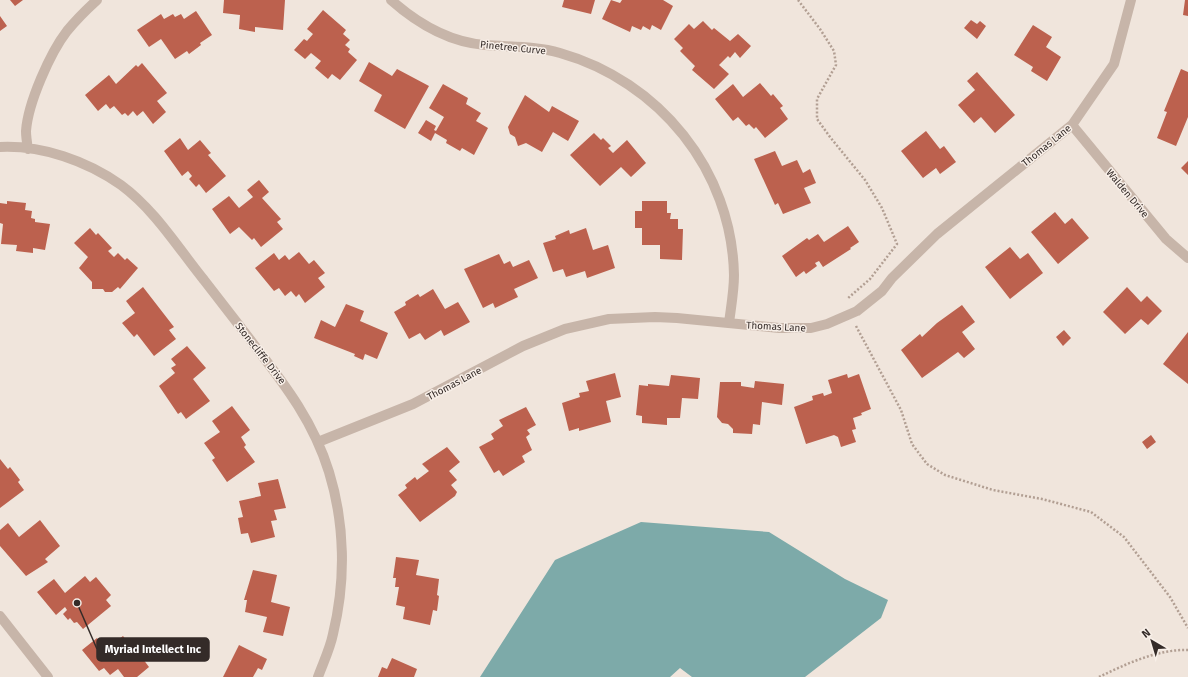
<svg xmlns="http://www.w3.org/2000/svg" width="1188" height="677" font-family="'Fira Sans',sans-serif">
  <rect width="100%" height="100%" fill="#f0e5dc"/>
  <path fill="#7daaa9" d="M 641,522 L 769,532 L 845,579 L 888,600 L 881,618 L 805,677 L 692,677 L 680,668 L 670,677 L 480,677 L 555,560 Z"/>
  <path fill="#bc614e" d="M 10,0 L 23,0 L 15,6 Z
    M 224,0 L 285,0 L 283,30 L 255,27 L 255,32 L 239,29 L 240,15 L 223,13 Z
    M 564,0 L 595,0 L 591,14 L 562,7 Z
    M 611,0 L 620,3 L 622,0 L 663,0 L 673,6 L 661,30 L 652,25 L 650,30 L 643,26 L 641,30 L 632,26 L 630,32 L 602,19 Z
    M 1185,0 L 1188,0 L 1188,16 L 1183,15 Z
    M 323,10 L 346,30 L 343,34 L 350,40 L 345,45 L 350,49 L 348,52 L 357,60 L 340,80 L 332,74 L 328,79 L 315,68 L 321,61 L 311,53 L 305,59 L 294,50 L 304,39 L 307,41 L 313,34 L 307,29 Z
    M 196,11 L 212,35 L 200,43 L 201,45 L 189,54 L 187,51 L 175,59 L 161,39 L 149,47 L 137,30 L 161,14 L 164,19 L 173,14 L 175,17 L 181,14 L 184,19 Z
    M 0,16 L 7,26 L 0,31 Z
    M 971,20 L 977,24 L 980,21 L 986,26 L 977,39 L 964,28 Z
    M 703,21 L 712,30 L 714,28 L 730,41 L 738,34 L 751,46 L 740,58 L 735,52 L 730,58 L 728,56 L 719,65 L 729,74 L 714,89 L 692,70 L 695,66 L 680,51 L 683,48 L 674,39 L 689,24 L 694,29 Z
    M 1033,25 L 1052,37 L 1046,47 L 1061,57 L 1047,81 L 1031,71 L 1033,67 L 1014,55 Z
    M 369,62 L 392,76 L 397,69 L 429,86 L 405,129 L 374,111 L 382,95 L 359,81 Z
    M 142,63 L 167,93 L 157,101 L 166,112 L 153,124 L 143,111 L 137,116 L 133,111 L 128,116 L 125,113 L 122,115 L 114,106 L 110,109 L 106,104 L 98,111 L 85,95 L 109,75 L 116,84 L 136,65 L 138,67 Z
    M 1181,69 L 1188,72 L 1188,117 L 1176,146 L 1157,138 L 1167,112 L 1164,111 Z
    M 977,72 L 1015,115 L 995,133 L 981,117 L 974,123 L 958,105 L 975,90 L 967,81 Z
    M 760,83 L 771,96 L 773,94 L 783,106 L 780,108 L 788,119 L 765,138 L 756,127 L 754,129 L 749,124 L 746,126 L 738,117 L 733,121 L 715,99 L 733,84 L 743,97 Z
    M 443,84 L 468,98 L 466,104 L 481,113 L 476,121 L 488,128 L 474,155 L 462,148 L 460,151 L 446,143 L 447,140 L 435,133 L 431,141 L 418,133 L 426,120 L 436,126 L 434,130 L 436,131 L 444,117 L 429,108 Z
    M 525,95 L 549,112 L 552,106 L 579,121 L 568,141 L 553,132 L 542,152 L 526,143 L 518,146 L 515,137 L 510,134 L 508,127 Z
    M 926,131 L 940,149 L 944,146 L 956,162 L 940,174 L 936,168 L 923,178 L 901,151 Z
    M 594,133 L 601,140 L 603,138 L 611,146 L 608,148 L 613,153 L 627,140 L 646,163 L 631,177 L 621,167 L 600,186 L 570,155 Z
    M 180,138 L 188,150 L 200,140 L 211,153 L 208,155 L 226,176 L 206,193 L 199,184 L 196,187 L 189,179 L 192,176 L 188,171 L 182,176 L 164,151 Z
    M 775,151 L 782,166 L 797,160 L 803,173 L 810,169 L 816,183 L 804,188 L 811,203 L 783,214 L 778,203 L 775,205 L 754,159 Z
    M 1188,161 L 1188,175 L 1181,168 Z
    M 259,180 L 269,192 L 262,198 L 281,219 L 277,222 L 283,229 L 261,247 L 254,238 L 252,240 L 239,227 L 230,234 L 212,209 L 229,196 L 239,208 L 253,197 L 247,190 Z
    M 7,201 L 26,203 L 25,210 L 32,211 L 31,218 L 35,219 L 35,222 L 50,224 L 45,250 L 33,248 L 33,253 L 16,251 L 17,245 L 1,244 L 3,224 L 0,223 L 0,203 L 7,204 Z
    M 642,201 L 667,201 L 667,213 L 671,213 L 670,219 L 678,219 L 678,229 L 683,229 L 682,260 L 660,259 L 660,245 L 642,245 L 642,228 L 635,228 L 635,211 L 642,211 Z
    M 1055,212 L 1065,224 L 1072,218 L 1089,238 L 1058,264 L 1031,232 Z
    M 848,226 L 859,242 L 850,248 L 851,249 L 823,267 L 819,261 L 815,263 L 817,266 L 806,274 L 804,271 L 796,277 L 782,256 L 807,238 L 809,240 L 818,234 L 824,242 Z
    M 90,228 L 96,235 L 98,233 L 112,248 L 108,251 L 114,257 L 118,253 L 125,260 L 127,258 L 138,268 L 120,289 L 118,287 L 112,292 L 105,292 L 103,289 L 92,289 L 92,282 L 79,268 L 88,257 L 74,243 Z
    M 586,228 L 593,250 L 608,245 L 615,268 L 587,278 L 585,271 L 566,277 L 563,269 L 553,272 L 543,243 L 556,239 L 555,236 L 569,230 L 570,234 Z
    M 1010,247 L 1020,259 L 1028,253 L 1043,273 L 1010,299 L 985,267 Z
    M 299,252 L 309,264 L 314,260 L 325,273 L 318,278 L 325,287 L 305,303 L 299,294 L 296,297 L 291,291 L 285,296 L 279,288 L 274,291 L 255,268 L 274,253 L 279,260 L 285,255 L 289,260 Z
    M 499,254 L 504,264 L 510,261 L 513,267 L 529,260 L 538,278 L 514,289 L 518,297 L 495,308 L 493,303 L 483,308 L 464,269 Z
    M 143,287 L 174,327 L 169,330 L 176,339 L 154,356 L 137,334 L 134,337 L 122,323 L 135,313 L 126,301 Z
    M 1127,287 L 1141,302 L 1147,296 L 1162,311 L 1148,325 L 1141,319 L 1125,334 L 1103,312 Z
    M 433,289 L 445,309 L 458,302 L 470,322 L 444,336 L 441,330 L 425,340 L 420,333 L 409,339 L 394,312 L 406,305 L 405,302 L 418,294 L 420,297 Z
    M 346,304 L 364,311 L 360,321 L 388,333 L 377,359 L 365,354 L 363,360 L 354,356 L 355,354 L 314,338 L 321,320 L 335,327 Z
    M 962,305 L 975,322 L 962,332 L 975,349 L 964,358 L 958,352 L 922,378 L 901,350 L 920,334 L 922,337 L 937,323 Z
    M 1064,330 L 1071,338 L 1063,346 L 1056,337 Z
    M 1188,332 L 1188,384 L 1163,364 Z
    M 187,346 L 206,368 L 193,379 L 210,401 L 186,419 L 181,412 L 178,414 L 159,386 L 175,373 L 171,368 L 176,365 L 171,359 Z
    M 615,373 L 621,397 L 606,401 L 611,422 L 579,431 L 579,428 L 569,431 L 562,403 L 580,397 L 579,393 L 589,391 L 586,381 Z
    M 847,374 L 848,378 L 859,374 L 871,409 L 861,413 L 862,415 L 853,418 L 856,429 L 852,430 L 856,442 L 841,447 L 838,437 L 834,435 L 806,444 L 794,407 L 813,400 L 812,396 L 823,393 L 824,396 L 832,393 L 828,380 Z
    M 671,375 L 700,378 L 698,399 L 682,398 L 680,418 L 667,418 L 667,425 L 642,423 L 642,416 L 636,415 L 639,385 L 648,386 L 648,384 L 669,386 Z
    M 755,381 L 784,384 L 782,405 L 762,402 L 760,425 L 753,424 L 752,434 L 733,433 L 733,429 L 728,424 L 722,423 L 717,417 L 720,382 L 741,382 L 741,386 L 754,388 Z
    M 232,406 L 250,430 L 241,437 L 246,445 L 244,447 L 255,462 L 227,482 L 212,460 L 215,458 L 204,443 L 220,432 L 212,421 Z
    M 526,407 L 536,425 L 527,430 L 530,434 L 526,437 L 532,450 L 522,456 L 525,462 L 503,476 L 499,470 L 494,473 L 479,447 L 494,439 L 491,434 L 503,426 L 499,420 Z
    M 1151,435 L 1156,442 L 1147,449 L 1142,442 Z
    M 447,447 L 460,462 L 449,471 L 457,480 L 451,485 L 457,492 L 455,496 L 420,522 L 398,495 L 407,488 L 405,485 L 415,477 L 417,480 L 429,471 L 422,464 Z
    M 0,459 L 8,469 L 10,467 L 20,480 L 18,482 L 24,490 L 0,508 Z
    M 278,479 L 286,508 L 274,510 L 277,520 L 271,521 L 275,537 L 251,543 L 248,533 L 241,534 L 238,518 L 243,517 L 239,501 L 261,496 L 258,483 Z
    M 40,520 L 60,546 L 45,559 L 48,562 L 26,576 L 0,546 L 0,530 L 8,523 L 19,537 Z
    M 396,557 L 419,560 L 416,575 L 439,579 L 437,595 L 439,596 L 437,611 L 433,610 L 430,625 L 403,619 L 405,607 L 396,605 L 399,587 L 395,587 L 396,578 L 393,578 Z
    M 253,570 L 277,575 L 271,602 L 290,607 L 283,636 L 263,632 L 267,617 L 245,612 L 247,600 L 244,600 Z
    M 85,576 L 90,582 L 96,577 L 111,595 L 106,600 L 111,606 L 83,629 L 77,622 L 74,623 L 70,618 L 68,620 L 63,614 L 67,610 L 65,607 L 56,615 L 37,592 L 54,579 L 65,593 Z
    M 123,636 L 133,649 L 138,645 L 147,655 L 143,659 L 149,667 L 137,677 L 124,677 L 118,669 L 110,675 L 104,668 L 99,671 L 82,650 L 97,638 L 106,649 Z
    M 239,645 L 267,659 L 262,670 L 258,668 L 253,677 L 223,677 Z
    M 392,658 L 417,669 L 414,677 L 378,677 L 382,667 L 387,669 Z"/>
  <g fill="none" stroke-linecap="round" stroke-linejoin="round">
    <path stroke="#b29f93" stroke-width="2.5" stroke-dasharray="2 2" stroke-linecap="butt" d="M 798,0 L 820,29 L 834,51 L 836,65 L 817,99 L 817,119 L 830,137 L 865,180 L 882,208 L 897,244 L 870,279 L 847,299
      M 856,326 L 901,410 L 912,444 L 927,464 L 945,475 L 993,490 L 1042,499 L 1091,512 L 1124,537 L 1170,597 L 1188,628
      M 1099,677 C 1126,664 1158,649 1188,650"/>
    <path stroke="#c7b5a9" stroke-width="10" d="M 391,0 C 418,24 448,42 485,45 C 510,47 536,46 560,53 C 659,81 732,170 734,275 C 734,291 731,307 729,323
      M 1072,125 L 1166,239 L 1188,258
      M 0,147 C 42,145 87,161 121,185 C 155,210 178,248 204,280 C 221,302 238,324 255,346 C 286,386 314,423 329,472 C 345,524 346,581 333,634 C 330,649 323,663 318,677
      M 28,149 C 27,143 26,136 26,131 C 28,103 50,53 67,31 C 76,20 86,10 97,0
      M 318,442 L 413,404 L 523,346 L 565,329 L 609,319 L 655,317 L 677,318 L 779,328 L 811,328 L 827,324 L 857,311 L 882,291 L 892,278 L 937,234 L 1072,125 L 1114,64 L 1131,0
      M 0,616 L 48,677"/>
  </g>
  <g text-anchor="middle" stroke-width="3" stroke-linejoin="round" paint-order="stroke">
    <g font-size="10" fill="#342b28" stroke="#f8efe8">
      <text transform="translate(513 47) rotate(6)" y="4">Pinetree Curve</text>
      <text transform="translate(1046 145) rotate(-39)" y="4">Thomas Lane</text>
      <text transform="translate(1128 193) rotate(50)" y="4">Walden Drive</text>
      <text transform="translate(776 326) rotate(3)" y="4">Thomas Lane</text>
      <text transform="translate(261 353) rotate(52)" y="4">Stonecliffe Drive</text>
      <text transform="translate(454 383) rotate(-28)" y="4">Thomas Lane</text>
    </g>
  </g>
  <path fill="none" stroke="#342b28" stroke-width="1.5" d="M77 603L97 649"/>
  <circle fill="#342b28" stroke="#f8efe8" stroke-width="1.5" cx="77" cy="603" r="4"/>
  <rect fill="#342b28" stroke="#342b28" stroke-width="1.5" x="97" y="638" width="112" height="23" rx="4"/>
  <g font-size="11" text-anchor="middle" font-weight="bold" fill="#fff">
    <text x="153" y="653">Myriad Intellect Inc</text>
  </g>
  <g transform="translate(1152 641) rotate(322)" stroke="#f8efe8" stroke-width="3" paint-order="stroke">
  <path d="M0-3L7 15L0 10L-7 15Z" fill="#342b28"/>
  <text y="-6" font-size="11" font-weight="bold" text-anchor="middle" fill="#342b28">N</text>
  </g>
</svg>
